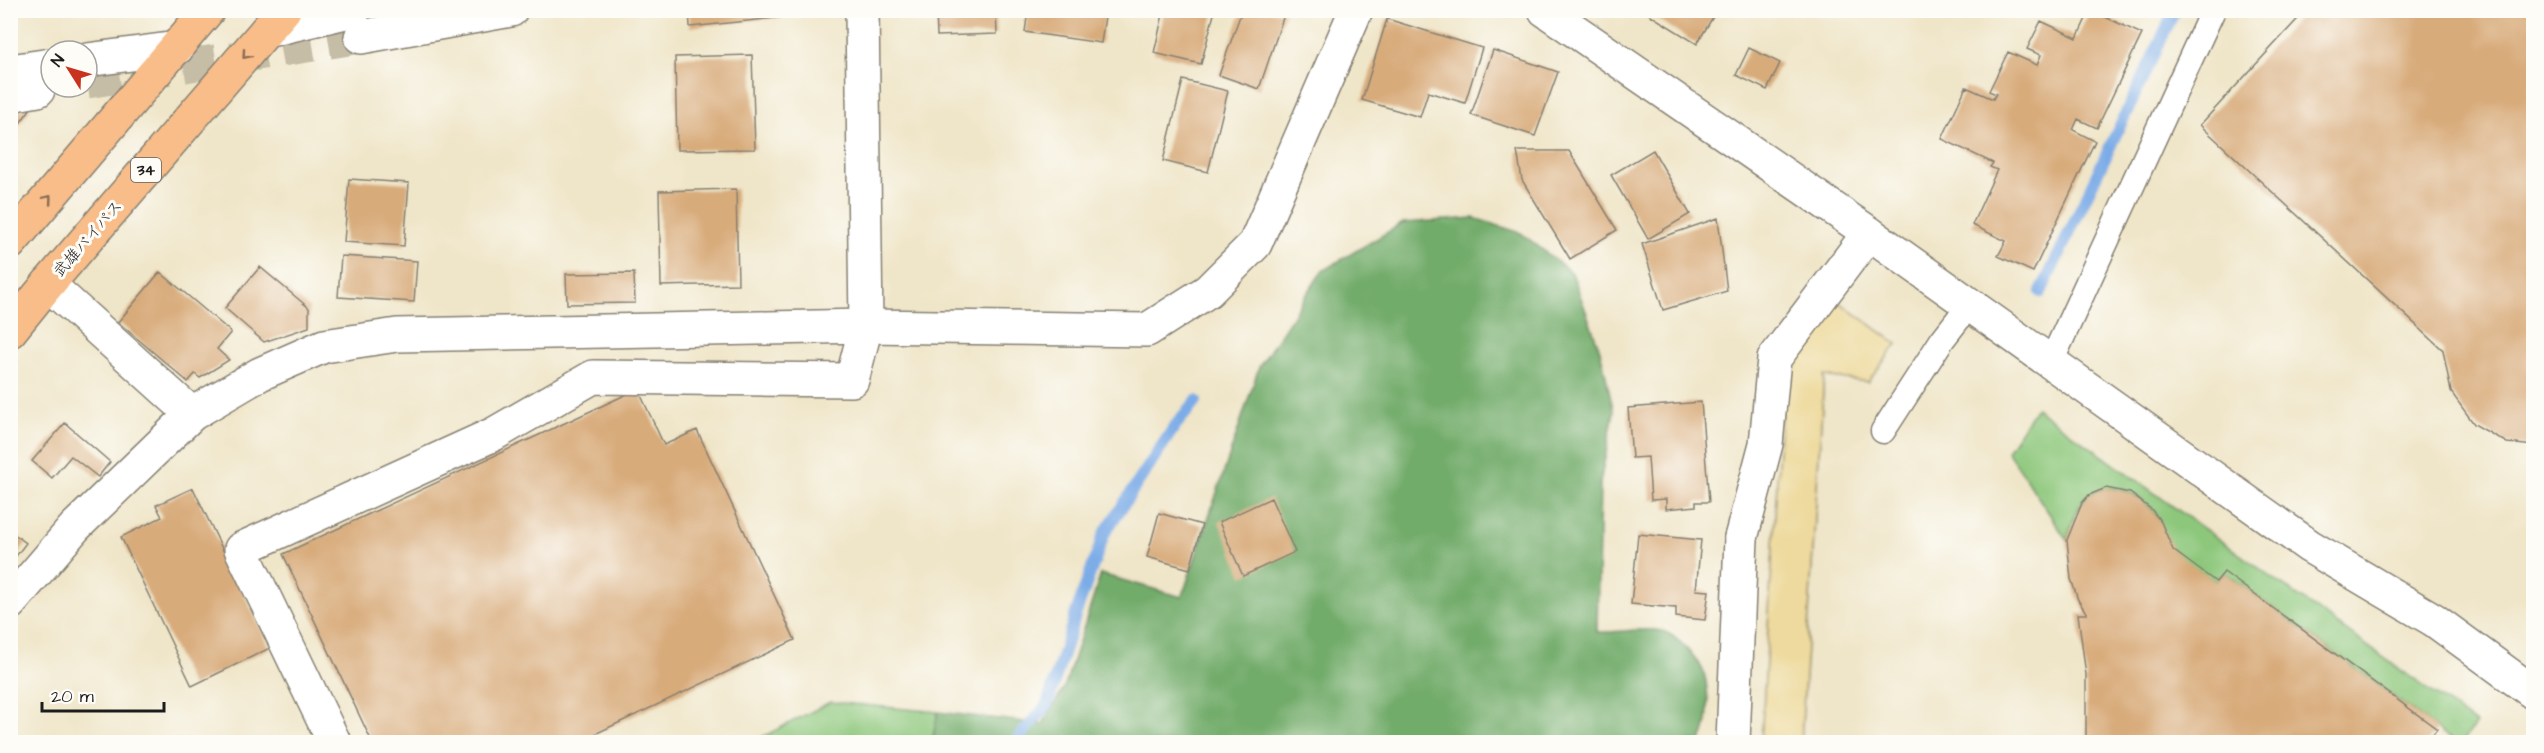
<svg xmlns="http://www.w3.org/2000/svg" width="2544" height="753" font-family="'Architects Daughter','Klee One',sans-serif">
  <rect width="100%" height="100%" fill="#fdfcf7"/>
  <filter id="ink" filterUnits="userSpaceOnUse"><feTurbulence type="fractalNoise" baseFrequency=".0167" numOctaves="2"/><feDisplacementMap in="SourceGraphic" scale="12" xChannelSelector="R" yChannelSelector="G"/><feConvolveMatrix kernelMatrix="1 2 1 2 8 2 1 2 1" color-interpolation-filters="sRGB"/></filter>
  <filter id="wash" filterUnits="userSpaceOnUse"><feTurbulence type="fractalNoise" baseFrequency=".008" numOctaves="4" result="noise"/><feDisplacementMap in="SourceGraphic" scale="24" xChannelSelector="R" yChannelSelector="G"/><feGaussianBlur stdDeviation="1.35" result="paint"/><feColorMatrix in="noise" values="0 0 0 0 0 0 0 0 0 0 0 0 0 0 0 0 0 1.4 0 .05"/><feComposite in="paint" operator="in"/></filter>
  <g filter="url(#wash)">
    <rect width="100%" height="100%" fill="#efe5c8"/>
    <path fill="#8dc77b" stroke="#54724c" stroke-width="1.5" d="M 2036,408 L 2476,724 L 2462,742 L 2455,742 L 2224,572 L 2216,582 C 2205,574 2179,559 2172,549 C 2165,537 2163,524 2154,512 C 2137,491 2103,477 2083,502 C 2074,512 2071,527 2067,540 L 2007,451 Z
      M 830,702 L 938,712 L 932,742 L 753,742 Z"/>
    <path fill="#72ac6b" stroke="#476444" stroke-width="1.5" d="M 1474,218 L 1521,233 L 1572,273 L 1600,350 L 1614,412 L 1600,483 L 1597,632 C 1616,633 1643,627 1662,631 C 1675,633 1700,661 1704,673 C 1709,692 1711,725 1700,742 L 932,742 L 938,712 L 1043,724 L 1064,688 L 1101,574 L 1182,597 L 1259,367 L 1322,271 L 1403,223 Z"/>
    <path fill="#eeda9e" stroke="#857b5d" stroke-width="1.5" d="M 1835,299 L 1897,344 L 1868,382 L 1824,376 L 1801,742 L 1761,742 L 1784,368 Z"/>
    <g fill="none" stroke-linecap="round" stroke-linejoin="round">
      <path stroke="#7cace7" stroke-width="12" d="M 2041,292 L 2175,10
        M 1015,742 L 1047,705 L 1076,613 L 1104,534 L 1175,426 L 1196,401"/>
    </g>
    <g id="blocks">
      <path fill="#d8ab7a" d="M 689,10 L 783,10 L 784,17 L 690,27 Z
        M 936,10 L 996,10 L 997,34 L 937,36 Z
        M 1028,10 L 1106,10 L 1101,43 L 1025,32 Z
        M 1164,10 L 1215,10 L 1201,64 L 1154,53 Z
        M 1242,10 L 1285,12 L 1259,89 L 1219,75 Z
        M 1642,10 L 1717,10 L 1697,44 Z
        M 2090,10 L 2142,34 L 2097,128 L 2078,119 L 2073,130 L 2095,141 L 2033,272 L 1998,256 L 2006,241 L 1972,225 L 1997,170 L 1990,167 L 1993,163 L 1942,139 L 1966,87 L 1993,99 L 1996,94 L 1989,91 L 2008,52 L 2037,65 L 2041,55 L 2027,49 L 2041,21 L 2077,38 Z
        M 2306,10 L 2534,10 L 2534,446 L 2507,443 L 2474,424 L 2451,392 L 2443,350 L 2200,125 Z
        M 1387,19 L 1482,48 L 1465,103 L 1428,92 L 1420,117 L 1362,100 Z
        M 1749,48 L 1780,63 L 1767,90 L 1736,75 Z
        M 1493,50 L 1558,72 L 1535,136 L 1471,115 Z
        M 752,55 L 755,149 L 677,150 L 675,57 Z
        M 1183,80 L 1228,91 L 1208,172 L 1163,161 Z
        M 31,108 L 10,137 L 10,112 Z
        M 1653,150 L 1690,214 L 1648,239 L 1611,175 Z
        M 1517,151 L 1569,151 L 1617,230 L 1570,259 L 1522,180 Z
        M 349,179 L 409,183 L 404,246 L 344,242 Z
        M 736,189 L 738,284 L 661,286 L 659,191 Z
        M 1718,218 L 1727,291 L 1663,310 L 1642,244 Z
        M 341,256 L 417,261 L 414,302 L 338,297 Z
        M 260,267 L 309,308 L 309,327 L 264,342 L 225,308 Z
        M 160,272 L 231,332 L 217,349 L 229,360 L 200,378 L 195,374 L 188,382 L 118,322 Z
        M 634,273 L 635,303 L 567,304 L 566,274 Z
        M 638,389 L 664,445 L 697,430 L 795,640 L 578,742 L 372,742 L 283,554 Z
        M 1701,402 L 1709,502 L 1696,502 L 1696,506 L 1666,509 L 1666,499 L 1651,500 L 1648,457 L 1632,458 L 1628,408 Z
        M 65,423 L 110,462 L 98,477 L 71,456 L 52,478 L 32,461 Z
        M 193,488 L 270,648 L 192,686 L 121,537 L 162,517 L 156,505 Z
        M 2106,488 L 2130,493 L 2152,510 L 2161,522 L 2173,550 L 2216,582 L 2224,572 L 2437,729 L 2427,742 L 2086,742 L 2086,675 L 2078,614 L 2087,614 L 2078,600 L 2071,579 L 2067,540 L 2082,503 L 2089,495 Z
        M 1271,498 L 1295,552 L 1243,576 L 1219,522 Z
        M 1159,513 L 1202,525 L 1190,569 L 1147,557 Z
        M 10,531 L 26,543 L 10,564 Z
        M 1638,534 L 1701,540 L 1696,590 L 1709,591 L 1705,620 L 1676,617 L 1676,608 L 1631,604 Z"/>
    </g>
  </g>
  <g filter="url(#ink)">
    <use href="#blocks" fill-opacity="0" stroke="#868072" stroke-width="1.5"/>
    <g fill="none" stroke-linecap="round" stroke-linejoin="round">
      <path stroke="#c5bda6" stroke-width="33" stroke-dasharray="33 16" stroke-linecap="butt" d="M 87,82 L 361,37"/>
      <g stroke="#868072" stroke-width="27">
        <path id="service" d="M 2051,362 L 2213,10
          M 1883,431 L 1942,340 L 1970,304"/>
      </g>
      <g stroke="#868072" stroke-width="36">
        <path id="minor" d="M 266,31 L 354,10
          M 361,37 L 511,10
          M 87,60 L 177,48
          M 10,71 L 51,65
          M 10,95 L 38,90
          M 48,284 L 192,414
          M 1741,538 L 1766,444 L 1774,359 L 1869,233
          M 10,603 L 75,527 L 192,414 L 260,374 L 324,346 L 397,335 L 866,326 L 1147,330 L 1208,291 L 1255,244 L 1356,10
          M 334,742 L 241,549 L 494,434 L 593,377 L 852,380 L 866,326"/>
      </g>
      <g stroke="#868072" stroke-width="36">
        <path id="tertiary" d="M 862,10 L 866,326
          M 1545,10 L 1869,233 L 2309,546 L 2434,620 L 2534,693
          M 1733,742 L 1741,538"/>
      </g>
      <g stroke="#868072" stroke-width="36">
        <path id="trunk" d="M 10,243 L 208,10
          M 10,331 L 48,284 L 284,10"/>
      </g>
      <use href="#service" stroke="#fff" stroke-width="24"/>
      <use href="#minor" stroke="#fff" stroke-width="33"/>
      <use href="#tertiary" stroke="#fff" stroke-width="33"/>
      <use href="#trunk" stroke="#f8bd89" stroke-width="33"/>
    </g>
    <defs><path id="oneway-chevron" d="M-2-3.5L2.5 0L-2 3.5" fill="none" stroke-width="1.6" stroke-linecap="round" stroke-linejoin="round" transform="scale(1.5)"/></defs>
    <g stroke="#8a6c52">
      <use href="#oneway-chevron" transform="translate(246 55) rotate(131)"/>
      <use href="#oneway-chevron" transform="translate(48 199) rotate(-50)"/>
    </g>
  </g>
  <g text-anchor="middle" stroke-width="6" stroke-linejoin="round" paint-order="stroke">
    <rect fill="#fdfcf7" stroke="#605f5e" stroke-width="1.5" x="131" y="158" width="30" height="24" rx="4.5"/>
    <g font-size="15" font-weight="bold" fill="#1c1c1c">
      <text x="146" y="175">34</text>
    </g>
    <g font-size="16" fill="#1c1c1c" stroke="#fdfcf7">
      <text transform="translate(87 238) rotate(-49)" y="6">武雄バイパス</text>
    </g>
  </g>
  <rect width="2544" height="753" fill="none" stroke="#fdfcf7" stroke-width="36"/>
  <g transform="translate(69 69) rotate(307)"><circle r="28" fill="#fdfcf7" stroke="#a3a29f" stroke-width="1.5"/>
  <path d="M0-4.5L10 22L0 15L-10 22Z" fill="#c8321e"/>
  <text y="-9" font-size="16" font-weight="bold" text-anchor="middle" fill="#1c1c1c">N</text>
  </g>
  <path d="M42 702v9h122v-9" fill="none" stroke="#1c1c1c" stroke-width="3"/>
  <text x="51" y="702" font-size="18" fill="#1c1c1c" stroke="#fdfcf7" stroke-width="4.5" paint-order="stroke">20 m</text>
</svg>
